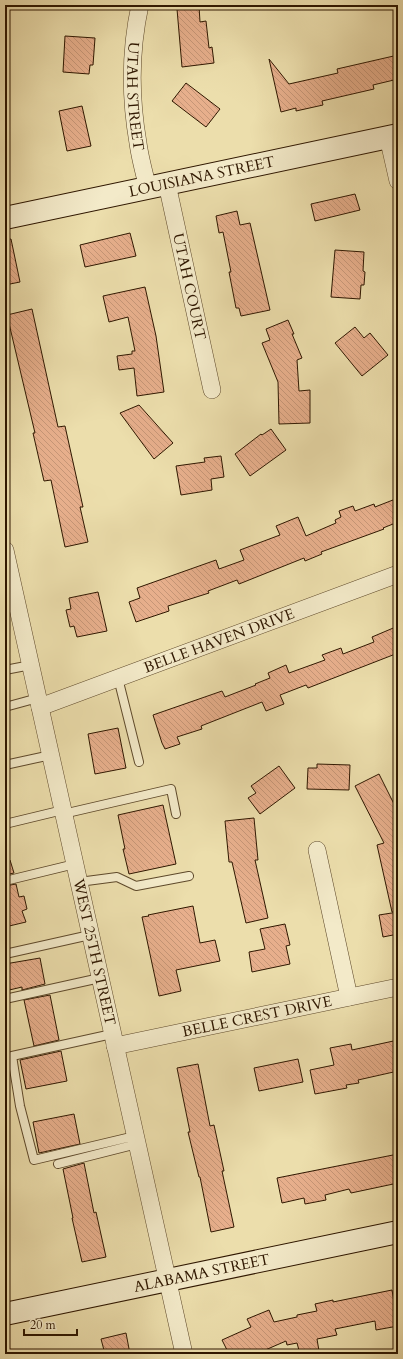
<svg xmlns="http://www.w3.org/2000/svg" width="403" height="1359" font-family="Cardo,serif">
  <defs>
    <pattern id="building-back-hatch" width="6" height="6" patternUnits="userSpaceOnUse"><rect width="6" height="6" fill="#e7af8c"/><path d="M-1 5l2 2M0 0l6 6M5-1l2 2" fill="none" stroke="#c69677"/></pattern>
  </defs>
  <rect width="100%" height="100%" fill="#ecdeac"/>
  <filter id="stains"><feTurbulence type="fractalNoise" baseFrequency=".005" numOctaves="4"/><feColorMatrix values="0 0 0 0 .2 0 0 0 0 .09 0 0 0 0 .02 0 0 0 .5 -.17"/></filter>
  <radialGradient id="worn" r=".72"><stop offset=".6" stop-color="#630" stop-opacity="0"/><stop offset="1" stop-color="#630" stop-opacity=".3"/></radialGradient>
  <path fill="url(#building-back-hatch)" stroke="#2f1700" d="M 199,6 L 200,22 L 206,21 L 209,48 L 212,47 L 214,63 L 182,67 L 177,9 Z
    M 65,36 L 95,38 L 93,65 L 90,65 L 89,74 L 63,72 Z
    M 398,55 L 398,79 L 373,85 L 374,89 L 322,101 L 323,105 L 296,111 L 296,108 L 281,112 L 269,59 L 289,84 L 338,73 L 337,69 Z
    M 186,83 L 220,109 L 206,127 L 172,101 Z
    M 82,106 L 91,146 L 67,151 L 59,111 Z
    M 355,194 L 360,210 L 315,221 L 311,204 Z
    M 237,211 L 240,225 L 250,223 L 270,310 L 241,316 L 239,308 L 236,308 L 229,272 L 231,272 L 223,232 L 219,233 L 216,216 Z
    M 130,233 L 136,256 L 85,267 L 80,245 Z
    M 11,239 L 20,282 L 5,285 L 5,240 Z
    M 335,250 L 364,252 L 363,271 L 365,272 L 364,285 L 361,285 L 360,299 L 331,297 Z
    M 145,287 L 156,336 L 164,392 L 137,396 L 134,368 L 119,370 L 117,356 L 132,354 L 132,351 L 135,351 L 128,317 L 109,322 L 103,296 Z
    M 32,309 L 58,427 L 65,426 L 83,507 L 80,507 L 88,542 L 65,547 L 51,480 L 44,481 L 33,433 L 35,433 L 7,315 Z
    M 288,320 L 294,334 L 292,334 L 302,358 L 297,360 L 299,391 L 310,390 L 310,423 L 279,424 L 278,382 L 262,343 L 270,340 L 266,329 Z
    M 355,327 L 364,338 L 370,333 L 388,355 L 362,376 L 335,343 Z
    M 139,405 L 173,443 L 154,459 L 120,413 Z
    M 271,429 L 286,450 L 250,476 L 235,454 L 261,434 L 262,435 Z
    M 221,456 L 224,477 L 211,479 L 212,490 L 181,495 L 176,466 L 205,462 L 204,458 Z
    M 398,498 L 398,522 L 383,528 L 384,529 L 321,552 L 322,554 L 305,561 L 304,558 L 239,584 L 237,580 L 208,591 L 209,593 L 168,606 L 169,611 L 136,622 L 129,602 L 140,598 L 137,588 L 216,560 L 219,569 L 244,560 L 240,550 L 280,535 L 276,526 L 298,517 L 306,536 L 336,523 L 335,520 L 341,517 L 339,511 L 353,506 L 355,511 L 374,504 L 375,507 Z
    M 98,592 L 107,631 L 77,637 L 74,626 L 70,627 L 66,610 L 71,609 L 69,598 Z
    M 398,626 L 398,653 L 308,688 L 306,685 L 280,695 L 284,704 L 266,711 L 262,702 L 201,726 L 202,729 L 177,737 L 180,744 L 165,749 L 162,743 L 153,715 L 222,691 L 225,697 L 256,685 L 255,684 L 270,678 L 268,673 L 286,665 L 289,673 L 325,660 L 322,655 L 341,648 L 343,654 L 374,642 L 372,637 Z
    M 118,728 L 126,768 L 95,774 L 88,734 Z
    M 317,764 L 350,765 L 349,790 L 307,789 L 308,768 L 317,768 Z
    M 279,766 L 295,788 L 260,814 L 248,798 L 256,793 L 251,786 Z
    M 379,774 L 398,812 L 398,911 L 392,912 L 377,845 L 384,843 L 355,786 Z
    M 163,805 L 176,864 L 129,874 L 123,849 L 125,849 L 118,815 Z
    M 254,818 L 258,860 L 255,860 L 268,918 L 246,923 L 232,862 L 229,862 L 225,821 Z
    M 10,860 L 14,873 L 5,875 L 5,861 Z
    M 16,884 L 19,897 L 24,896 L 27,909 L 22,911 L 26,922 L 5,927 L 5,886 Z
    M 193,906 L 200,943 L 215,940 L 220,961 L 176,970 L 181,991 L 159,996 L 142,917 L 149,916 L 148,915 Z
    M 398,912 L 398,934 L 383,937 L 379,915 Z
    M 285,924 L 290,945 L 286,946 L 290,964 L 252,972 L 249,952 L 265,949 L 260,929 Z
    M 40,958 L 45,984 L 22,990 L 22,987 L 5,991 L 5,964 Z
    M 50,995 L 59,1040 L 34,1046 L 24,1000 Z
    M 398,1040 L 398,1071 L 358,1080 L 359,1083 L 346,1085 L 347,1088 L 315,1094 L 310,1070 L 334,1065 L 330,1048 L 351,1044 L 352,1050 Z
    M 61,1051 L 67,1081 L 26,1089 L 20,1060 Z
    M 298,1059 L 303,1082 L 259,1091 L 254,1068 Z
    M 198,1064 L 210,1126 L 214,1125 L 224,1171 L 222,1171 L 234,1227 L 211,1232 L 200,1177 L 199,1177 L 188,1132 L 190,1132 L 177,1068 Z
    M 74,1114 L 80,1144 L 39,1153 L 33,1122 Z
    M 398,1154 L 398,1183 L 351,1193 L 349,1189 L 325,1195 L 326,1200 L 305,1204 L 304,1198 L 282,1203 L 277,1178 Z
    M 84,1163 L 94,1213 L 96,1212 L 106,1257 L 82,1262 L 72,1218 L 73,1218 L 63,1169 Z
    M 392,1290 L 398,1326 L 376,1330 L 375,1321 L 335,1329 L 337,1335 L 317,1339 L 319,1351 L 300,1354 L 297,1343 L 287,1345 L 286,1341 L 256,1354 L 229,1354 L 222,1340 L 251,1327 L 247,1319 L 269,1310 L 274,1322 L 297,1317 L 297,1315 L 317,1311 L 315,1304 L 333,1300 L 333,1302 Z
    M 126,1333 L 130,1354 L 105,1354 L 101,1339 Z"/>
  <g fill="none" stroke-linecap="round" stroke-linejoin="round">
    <g stroke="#5e492b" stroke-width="10">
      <path id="lane" d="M 5,670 L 31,665
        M 118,678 L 139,762
        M 5,707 L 38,698
        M 5,765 L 51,755
        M 63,814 L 171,789 L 176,814
        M 5,824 L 63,810
        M 5,881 L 75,864
        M 79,882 L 117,877 L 136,886 L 189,876
        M 5,954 L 90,935
        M 5,999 L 100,978
        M 112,1034 L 12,1056 L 20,1106 L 34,1160 L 135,1136
        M 58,1164 L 137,1144"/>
    </g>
    <g stroke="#5e492b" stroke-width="18">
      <g id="street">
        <path id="s1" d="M 140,5 C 130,51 130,97 138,143 C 140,158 144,173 148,188"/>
        <path d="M 388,137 L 398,181"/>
        <path id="s2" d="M 167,184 L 212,390"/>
        <path id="s3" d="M 5,550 L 184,1354"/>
        <path id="s4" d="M 40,707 L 398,574"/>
        <path d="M 317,850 L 349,997"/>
        <path id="s5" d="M 115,1046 L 398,987"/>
      </g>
    </g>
    <g stroke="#2f1700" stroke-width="24">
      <g id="secondary">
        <path id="s6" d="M 5,218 L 398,135"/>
        <path id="s7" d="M 5,1314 L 398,1232"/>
      </g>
    </g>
    <use href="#lane" stroke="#f3eac9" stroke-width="8"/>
    <use href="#street" stroke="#f3eac9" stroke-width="17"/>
    <use href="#secondary" stroke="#f3eac9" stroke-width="22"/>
  </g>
  <g text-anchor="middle" stroke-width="3.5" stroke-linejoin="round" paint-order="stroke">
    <g font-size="15" fill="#2f1700" stroke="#f3eac9">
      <text dy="5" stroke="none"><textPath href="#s1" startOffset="92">UTAH STREET</textPath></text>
      <text dy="5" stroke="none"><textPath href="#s6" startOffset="201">LOUISIANA STREET</textPath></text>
      <text dy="5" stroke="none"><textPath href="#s2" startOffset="105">UTAH COURT</textPath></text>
      <text dy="5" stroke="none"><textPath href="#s4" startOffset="191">BELLE HAVEN DRIVE</textPath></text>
      <text dy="5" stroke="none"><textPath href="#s3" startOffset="412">WEST 25TH STREET</textPath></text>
      <text dy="5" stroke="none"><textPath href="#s5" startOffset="145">BELLE CREST DRIVE</textPath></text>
      <text dy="5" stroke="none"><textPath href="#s7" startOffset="201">ALABAMA STREET</textPath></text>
    </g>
  </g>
  <rect width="403" height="1359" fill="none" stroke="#ecdeac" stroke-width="20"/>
  <rect x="6" y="6" width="391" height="1347" fill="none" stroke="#2f1700" stroke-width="2"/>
  <rect x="10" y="10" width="383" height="1339" fill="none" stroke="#2f1700"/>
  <path d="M24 1329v6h53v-6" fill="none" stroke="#2f1700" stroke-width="2"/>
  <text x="30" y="1329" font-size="12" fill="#2f1700" stroke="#f3eac9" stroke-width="3" paint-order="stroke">20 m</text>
  <rect width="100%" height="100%" filter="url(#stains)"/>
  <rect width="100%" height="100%" fill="url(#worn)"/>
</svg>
